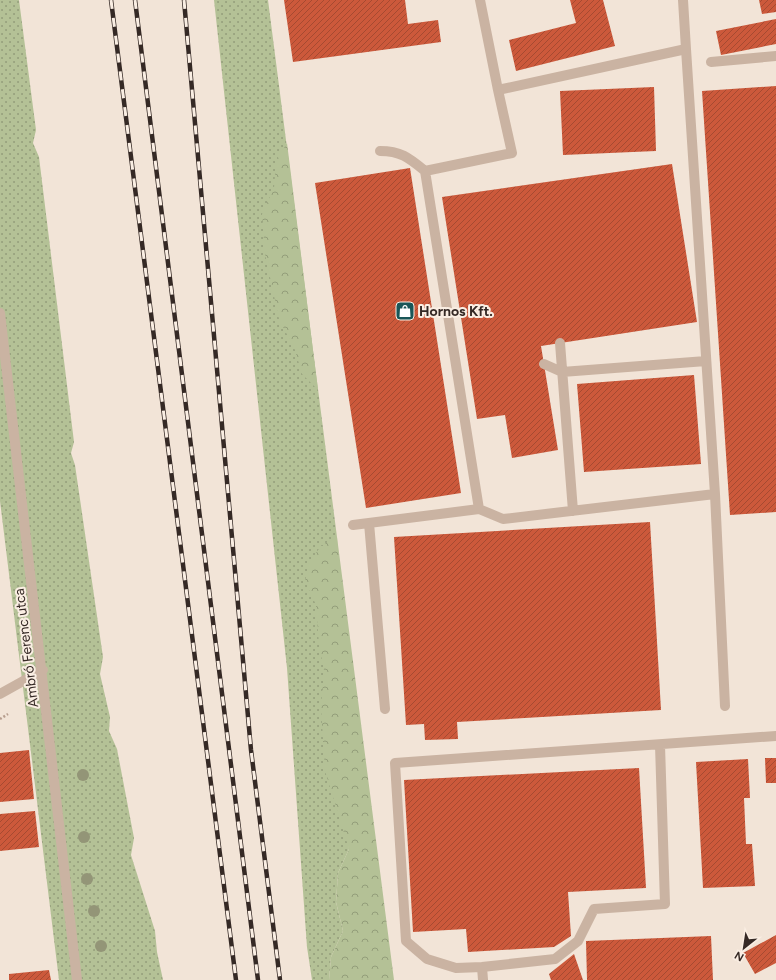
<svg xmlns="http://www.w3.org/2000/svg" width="776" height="980" font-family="Figtree,sans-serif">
  <defs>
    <pattern id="grass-dots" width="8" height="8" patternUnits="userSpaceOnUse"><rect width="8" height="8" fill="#b4c196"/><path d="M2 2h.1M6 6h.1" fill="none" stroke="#939d7a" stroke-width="1.8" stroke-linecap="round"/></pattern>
    <pattern id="forest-crowns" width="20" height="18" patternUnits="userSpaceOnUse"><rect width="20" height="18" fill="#b4c196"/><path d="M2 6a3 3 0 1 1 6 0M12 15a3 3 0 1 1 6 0" fill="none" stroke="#939d7a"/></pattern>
    <pattern id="building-hatch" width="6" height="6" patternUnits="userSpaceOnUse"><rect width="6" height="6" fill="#cc593b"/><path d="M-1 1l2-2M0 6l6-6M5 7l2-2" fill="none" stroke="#a64a31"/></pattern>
  </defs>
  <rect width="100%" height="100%" fill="#f2e4d7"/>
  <path fill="url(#grass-dots)" d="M 0,0 L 19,0 L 36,130 L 33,143 L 39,157 L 74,442 L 71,453 L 75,465 L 103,657 L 100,674 L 110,717 L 109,731 L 117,749 L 134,838 L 131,855 L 155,931 L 157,952 L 163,980 L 59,980 L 0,501 Z
    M 214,0 L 268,0 L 337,537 L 349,849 L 338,873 L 336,902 L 343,931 L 331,957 L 329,980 L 312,980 L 307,947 L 287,668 Z"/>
  <path fill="url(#forest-crowns)" d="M 287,143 L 318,390 L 302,374 L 295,350 L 279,319 L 265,254 L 262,214 L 274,188 L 276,161 Z
    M 337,537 L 394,980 L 329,980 L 331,957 L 343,931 L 336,902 L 338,873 L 349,849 L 325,771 L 321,707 L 324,670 L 319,645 L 316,605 L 305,581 L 309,563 L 321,546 Z"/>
  <path fill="url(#building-hatch)" d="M 284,0 L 405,0 L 408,24 L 438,20 L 441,42 L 293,62 Z
    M 570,0 L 603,0 L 615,46 L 516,71 L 509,40 L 576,23 Z
    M 759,0 L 776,0 L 776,12 L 762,14 Z
    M 776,19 L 776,44 L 721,55 L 716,31 Z
    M 776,86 L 776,512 L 730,515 L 702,91 Z
    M 654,87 L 656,151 L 563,155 L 560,91 Z
    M 672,164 L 697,322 L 541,346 L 558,450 L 512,458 L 505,415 L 477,419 L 442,197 Z
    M 410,168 L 461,493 L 366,508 L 315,183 Z
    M 694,375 L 701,464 L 584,472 L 577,384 Z
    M 650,522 L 661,710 L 457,722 L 458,739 L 425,740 L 424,724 L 406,725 L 394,537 Z
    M 29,750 L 34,799 L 0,802 L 0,753 Z
    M 765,758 L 776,758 L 776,783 L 766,783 Z
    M 748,759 L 750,798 L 744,798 L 746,844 L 752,844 L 755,886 L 703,888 L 696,762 Z
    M 639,768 L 646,888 L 568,892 L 571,936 L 554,947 L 468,952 L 466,929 L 413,932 L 404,780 Z
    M 35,811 L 39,847 L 0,851 L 0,814 Z
    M 776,935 L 776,963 L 755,974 L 743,953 Z
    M 711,936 L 713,980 L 587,980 L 586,941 Z
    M 574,954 L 583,980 L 551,980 L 549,974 Z
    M 49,970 L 51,980 L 9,980 L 9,974 Z"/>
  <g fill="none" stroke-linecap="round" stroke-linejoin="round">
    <path stroke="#b69d8d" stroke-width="2.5" stroke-dasharray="2 2" stroke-linecap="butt" d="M 0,719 L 8,714"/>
    <path stroke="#cab3a2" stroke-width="10" d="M 686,49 L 715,494 L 725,706
      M 711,62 L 776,56
      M 498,90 L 686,49 L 683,0
      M 380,151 C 401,151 409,158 425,171
      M 560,343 L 573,511
      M 544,364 L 562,372 L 706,361
      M 479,509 L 425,171 L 512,153 L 498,90 L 480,0
      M 369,523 L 385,709
      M 353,525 L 479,509 L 503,519 L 715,494
      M 660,745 L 665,904 L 594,909 L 578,941 L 555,959 L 482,967 L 456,968 L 427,959 L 406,941 L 395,763 L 776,736
      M 482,967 L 483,980"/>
    <path stroke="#cab3a2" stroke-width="10" d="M 0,313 L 77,980
      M 0,694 L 43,670"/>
    <g stroke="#352925" stroke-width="4.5">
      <path id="rail" d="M 111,0 L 236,980
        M 135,0 L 258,980
        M 184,0 L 251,750 L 280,980"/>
    </g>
    <use href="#rail" stroke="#faeee3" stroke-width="3" stroke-dasharray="9" stroke-linecap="butt"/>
  </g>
  <g fill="#939577">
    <circle cx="83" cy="775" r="6"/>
    <circle cx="84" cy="837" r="6"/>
    <circle cx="87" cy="879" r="6"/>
    <circle cx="94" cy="911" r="6"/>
    <circle cx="101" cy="946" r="6"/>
  </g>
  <defs>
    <g id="shop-square" transform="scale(1)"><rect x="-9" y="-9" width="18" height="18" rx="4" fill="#195658" stroke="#faeee3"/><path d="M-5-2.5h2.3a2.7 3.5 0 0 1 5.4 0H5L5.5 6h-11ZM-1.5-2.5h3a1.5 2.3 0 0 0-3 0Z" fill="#fff"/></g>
  </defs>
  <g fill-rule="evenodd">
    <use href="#shop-square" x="405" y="311"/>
  </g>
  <g text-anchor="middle" stroke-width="4" stroke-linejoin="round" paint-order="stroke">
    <g font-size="14" font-weight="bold" fill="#352925" stroke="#faeee3" text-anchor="start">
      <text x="419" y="316">Hornos Kft.</text>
    </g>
    <g font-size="14" fill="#352925" stroke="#faeee3">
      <text transform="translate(26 648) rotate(-97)" y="5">Ambró Ferenc utca</text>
    </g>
  </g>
  <g transform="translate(744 948) rotate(210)" stroke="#faeee3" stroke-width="3" paint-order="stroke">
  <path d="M0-3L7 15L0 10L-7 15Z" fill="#352925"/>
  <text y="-6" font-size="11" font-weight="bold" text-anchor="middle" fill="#352925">N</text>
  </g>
</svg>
